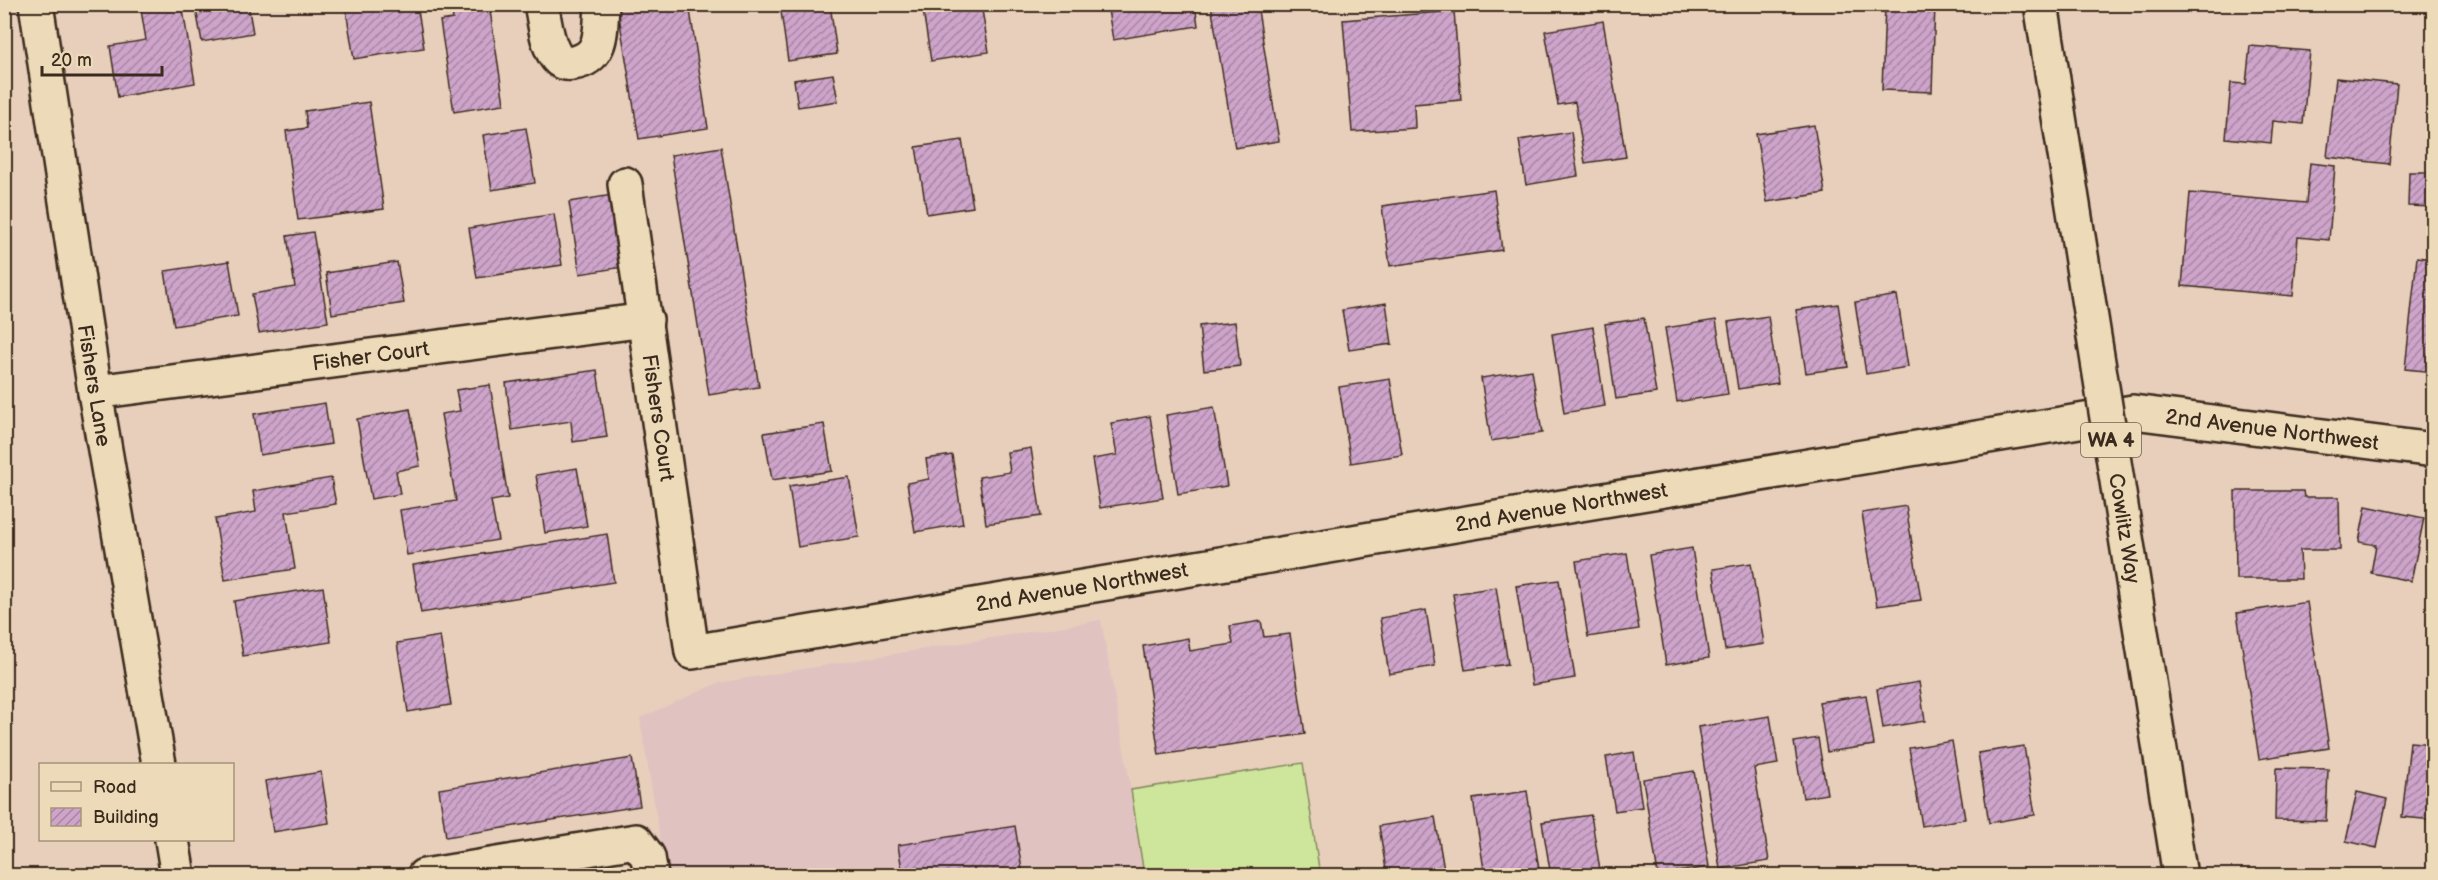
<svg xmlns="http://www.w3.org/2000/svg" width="2438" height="880" font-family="'Balsamiq Sans',sans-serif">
  <defs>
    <pattern id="building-hatch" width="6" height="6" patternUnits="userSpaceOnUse" patternTransform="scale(1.5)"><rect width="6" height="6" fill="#cea4ca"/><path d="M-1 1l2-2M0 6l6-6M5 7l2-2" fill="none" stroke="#a886a3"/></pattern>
  </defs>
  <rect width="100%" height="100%" fill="#e7cfbc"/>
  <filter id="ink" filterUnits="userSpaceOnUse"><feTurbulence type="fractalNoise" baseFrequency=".0167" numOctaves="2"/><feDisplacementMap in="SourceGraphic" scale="12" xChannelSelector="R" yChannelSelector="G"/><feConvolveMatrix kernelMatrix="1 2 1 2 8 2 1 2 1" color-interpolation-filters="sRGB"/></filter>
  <g filter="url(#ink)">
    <path fill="#e0c2c0" d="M 1101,620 L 1131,790 L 1303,763 L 1320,875 L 666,875 L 640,718 L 718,683 Z"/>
    <path fill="#cde69c" stroke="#84885d" stroke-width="1.5" d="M 1303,763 L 1320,875 L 1144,875 L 1131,790 Z"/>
    <path fill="url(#building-hatch)" stroke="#3b2a1e" stroke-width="1.5" d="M 140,4 L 182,4 L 195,83 L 118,97 L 110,46 L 146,40 Z
      M 195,4 L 248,4 L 253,33 L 202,42 Z
      M 345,4 L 417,4 L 424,48 L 354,59 Z
      M 451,4 L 489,4 L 504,104 L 454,112 L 440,21 L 453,19 Z
      M 617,4 L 689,4 L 708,128 L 639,139 Z
      M 780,4 L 830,4 L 837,54 L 788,61 Z
      M 922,4 L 981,4 L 989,52 L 931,61 Z
      M 1107,4 L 1195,4 L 1198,26 L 1113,40 Z
      M 1257,4 L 1279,141 L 1235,148 L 1211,5 Z
      M 1885,4 L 1935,4 L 1932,92 L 1882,90 Z
      M 1454,11 L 1461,100 L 1414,104 L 1415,128 L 1352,132 L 1343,20 Z
      M 1603,21 L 1626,157 L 1585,163 L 1575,102 L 1558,105 L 1545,31 Z
      M 2250,46 L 2310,51 L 2303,124 L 2273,121 L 2271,143 L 2226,138 L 2231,83 L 2246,84 Z
      M 833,74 L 838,101 L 798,107 L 794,80 Z
      M 2336,78 L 2397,84 L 2389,164 L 2327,157 Z
      M 369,102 L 384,209 L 298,220 L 286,131 L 307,128 L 305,111 Z
      M 1814,125 L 1825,193 L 1767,202 L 1756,134 Z
      M 526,128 L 535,183 L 492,190 L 483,135 Z
      M 1571,132 L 1578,176 L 1526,185 L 1519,140 Z
      M 962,140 L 973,207 L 927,214 L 916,147 Z
      M 721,147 L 759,387 L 709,395 L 671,155 Z
      M 2310,163 L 2335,166 L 2329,240 L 2298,237 L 2293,296 L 2182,286 L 2190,193 L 2306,203 Z
      M 2409,172 L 2434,172 L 2434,207 L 2408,206 Z
      M 1494,190 L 1502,250 L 1390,266 L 1382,206 Z
      M 612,195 L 623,267 L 580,274 L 569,202 Z
      M 554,214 L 562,265 L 477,278 L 469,228 Z
      M 313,232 L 328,322 L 259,333 L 252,294 L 295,287 L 287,236 Z
      M 2417,257 L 2434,259 L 2434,372 L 2405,369 Z
      M 229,261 L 238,316 L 174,326 L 165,271 Z
      M 397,262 L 404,303 L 332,314 L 326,273 Z
      M 1897,295 L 1908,367 L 1866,374 L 1855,302 Z
      M 1386,303 L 1392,344 L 1349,350 L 1342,310 Z
      M 1838,304 L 1848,367 L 1806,373 L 1796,310 Z
      M 1768,316 L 1778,383 L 1738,389 L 1728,322 Z
      M 1644,318 L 1656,393 L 1616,399 L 1605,324 Z
      M 1716,320 L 1728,394 L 1677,402 L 1665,328 Z
      M 1235,322 L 1240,366 L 1204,370 L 1199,326 Z
      M 1593,327 L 1605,406 L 1564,413 L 1552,334 Z
      M 597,370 L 607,437 L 573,442 L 571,421 L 512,430 L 506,383 Z
      M 1532,370 L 1542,433 L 1491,441 L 1481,378 Z
      M 1390,379 L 1402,455 L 1351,463 L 1339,387 Z
      M 490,385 L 508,498 L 491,501 L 498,540 L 407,555 L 400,510 L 456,501 L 441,414 L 460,411 L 456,390 Z
      M 325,403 L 331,444 L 260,455 L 254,414 Z
      M 1214,407 L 1227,486 L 1178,494 L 1166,415 Z
      M 410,409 L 420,466 L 396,471 L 400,494 L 371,499 L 357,419 Z
      M 1150,416 L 1163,498 L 1100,508 L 1092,459 L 1117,455 L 1111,423 Z
      M 824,424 L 832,471 L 772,480 L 764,433 Z
      M 1031,448 L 1041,516 L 986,524 L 979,477 L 1010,472 L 1007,452 Z
      M 952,455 L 963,524 L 915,532 L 907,483 L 929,479 L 926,459 Z
      M 577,468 L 587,526 L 545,533 L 536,475 Z
      M 849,477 L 859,537 L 798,547 L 789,486 Z
      M 331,478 L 336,504 L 286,512 L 295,569 L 225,580 L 215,519 L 256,512 L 253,491 Z
      M 2235,491 L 2303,491 L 2304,497 L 2339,497 L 2340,550 L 2300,550 L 2301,579 L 2236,579 Z
      M 1906,506 L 1921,600 L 1877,606 L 1862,513 Z
      M 2366,506 L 2424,518 L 2411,581 L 2371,573 L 2376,545 L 2359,542 Z
      M 607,534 L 614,582 L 421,613 L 413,565 Z
      M 1692,548 L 1709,658 L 1666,665 L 1649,555 Z
      M 1627,553 L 1639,629 L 1588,637 L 1576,561 Z
      M 1751,563 L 1764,644 L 1725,650 L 1713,569 Z
      M 1559,580 L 1575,678 L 1532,685 L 1516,586 Z
      M 323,587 L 331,642 L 243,656 L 234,601 Z
      M 1496,587 L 1508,664 L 1465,670 L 1453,594 Z
      M 2307,602 L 2329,748 L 2259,759 L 2237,613 Z
      M 1426,610 L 1435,666 L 1389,674 L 1380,618 Z
      M 1261,621 L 1264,637 L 1290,634 L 1305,734 L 1159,755 L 1143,646 L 1188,638 L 1190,651 L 1233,644 L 1230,626 Z
      M 440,636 L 451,705 L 408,712 L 397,643 Z
      M 1919,682 L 1925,721 L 1883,728 L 1877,689 Z
      M 1866,695 L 1874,745 L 1827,752 L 1819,702 Z
      M 1770,716 L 1778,764 L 1754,768 L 1769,861 L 1720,869 L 1698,727 Z
      M 1818,738 L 1827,794 L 1803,798 L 1794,742 Z
      M 1952,741 L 1965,819 L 1922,826 L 1909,748 Z
      M 2410,742 L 2434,744 L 2434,820 L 2402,817 Z
      M 2024,746 L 2035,815 L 1989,823 L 1978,753 Z
      M 1634,752 L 1642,807 L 1615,811 L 1606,757 Z
      M 632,758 L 640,806 L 446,837 L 439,789 Z
      M 2276,768 L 2328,769 L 2326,821 L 2275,820 Z
      M 1694,771 L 1709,867 L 1658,875 L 1643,779 Z
      M 321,772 L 329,823 L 273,832 L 265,781 Z
      M 1527,791 L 1540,876 L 1485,876 L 1473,799 Z
      M 2357,792 L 2387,799 L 2377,848 L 2346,841 Z
      M 1591,815 L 1601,876 L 1551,876 L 1542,822 Z
      M 1435,817 L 1445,876 L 1387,876 L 1379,826 Z
      M 1015,826 L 1023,876 L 903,876 L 898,845 Z"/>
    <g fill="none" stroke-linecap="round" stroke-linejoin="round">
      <g stroke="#3b2a1e" stroke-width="38">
        <g id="minor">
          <path id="s1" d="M 36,4 L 95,392 L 159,764"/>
          <path d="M 541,4 C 545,21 546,44 557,58 C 561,63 567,64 573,63 C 604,58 600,30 602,4"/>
          <path id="s2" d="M 625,184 L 692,652 L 2133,412 L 2434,450"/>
          <path id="s3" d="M 95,392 L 646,320"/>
          <path d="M 172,840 L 178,876"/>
          <path d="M 424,876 L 636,841 L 648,857 L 651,876"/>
        </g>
      </g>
      <use href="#minor" stroke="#eddab8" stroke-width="33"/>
      <g stroke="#3b2a1e" stroke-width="38" stroke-linecap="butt">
        <g id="major-bridge">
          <path id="s4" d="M 2041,4 L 2180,876"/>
        </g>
      </g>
      <use href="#major-bridge" stroke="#eddab8" stroke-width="33"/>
    </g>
  </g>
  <g text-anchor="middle" stroke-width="4.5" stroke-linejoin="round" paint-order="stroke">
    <rect fill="#eddab8" stroke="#705f4c" stroke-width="1.5" x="2081" y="423" width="60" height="34" rx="4.5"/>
    <g font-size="20" font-weight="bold" fill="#3b2a1e">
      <text x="2111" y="447">WA 4</text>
    </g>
    <g font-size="21" fill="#3b2a1e" stroke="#eddab8">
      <text dy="7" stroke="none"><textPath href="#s3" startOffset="278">Fisher Court</textPath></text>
      <text dy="7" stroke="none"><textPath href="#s1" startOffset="386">Fishers Lane</textPath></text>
      <text dy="7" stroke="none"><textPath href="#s2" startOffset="236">Fishers Court</textPath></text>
      <text dy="7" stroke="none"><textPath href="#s2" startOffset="2074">2nd Avenue Northwest</textPath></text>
      <text dy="7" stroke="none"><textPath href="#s2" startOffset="1354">2nd Avenue Northwest</textPath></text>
      <text dy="7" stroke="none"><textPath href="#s4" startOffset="531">Cowlitz Way</textPath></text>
      <text dy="7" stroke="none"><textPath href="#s2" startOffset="868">2nd Avenue Northwest</textPath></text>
    </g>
  </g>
  <rect width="2438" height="880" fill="none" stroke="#eddab8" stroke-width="24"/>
  <rect x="12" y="12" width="2414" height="856" fill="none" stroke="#3b2a1e" stroke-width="2" filter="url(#ink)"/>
  <rect x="39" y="763" width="195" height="78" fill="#eddab8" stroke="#a6947a" stroke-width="1.5"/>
  <rect x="51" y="782" width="30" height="9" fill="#eddab8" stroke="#a6947a" stroke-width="1.5"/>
  <text x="93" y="793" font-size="18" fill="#3b2a1e">Road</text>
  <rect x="51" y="808" width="30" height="18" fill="url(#building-hatch)" stroke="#a6947a" stroke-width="1.5"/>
  <text x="93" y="823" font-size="18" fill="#3b2a1e">Building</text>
  <path d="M42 66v9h120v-9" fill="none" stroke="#3b2a1e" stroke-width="3"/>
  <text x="51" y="66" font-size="18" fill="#3b2a1e" stroke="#eddab8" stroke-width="4.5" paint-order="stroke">20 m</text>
</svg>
